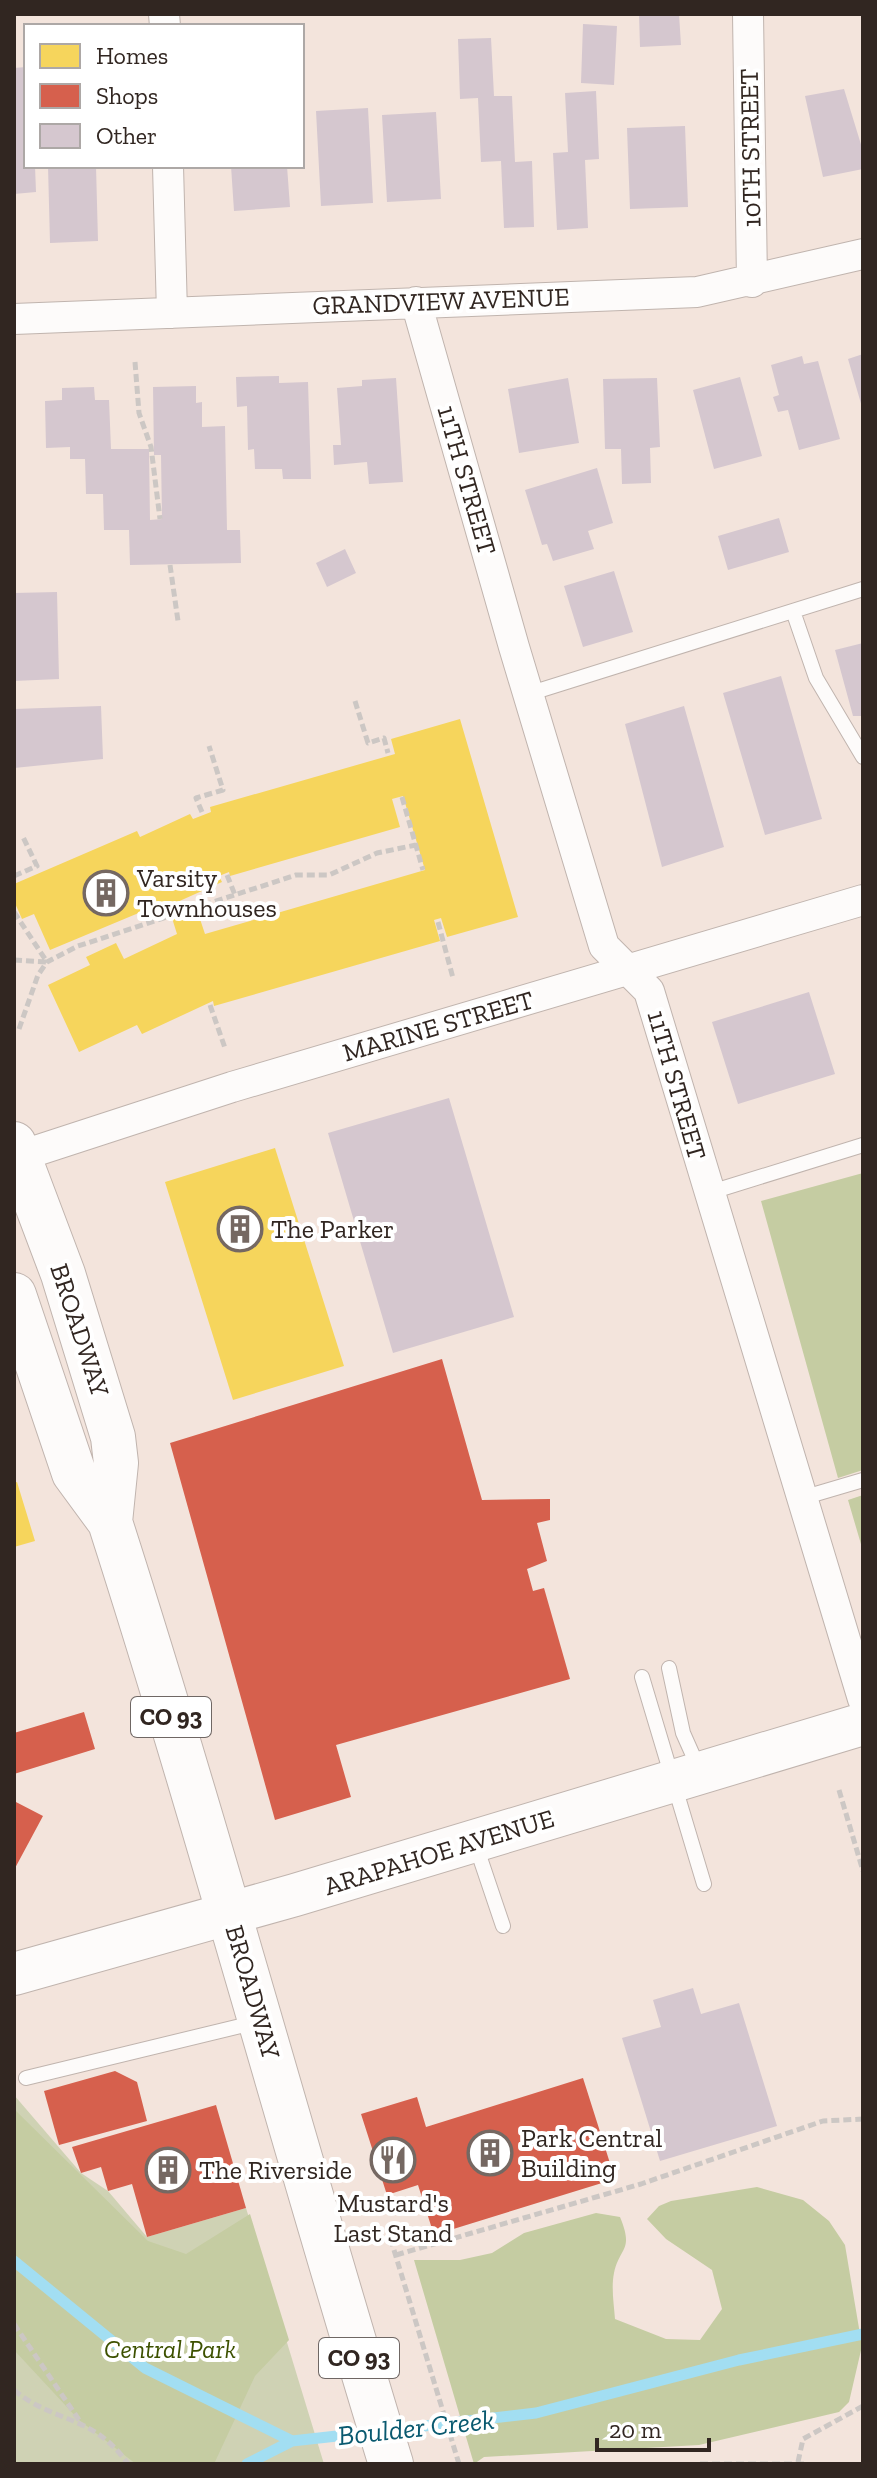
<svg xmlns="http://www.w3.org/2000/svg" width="877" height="2478" font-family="'Zilla Slab',serif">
  <rect width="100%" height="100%" fill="#f3e4dc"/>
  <path fill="#cfd2b4" d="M 14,2095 L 81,2173 L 108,2191 L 147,2237 L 246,2208 L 324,2464 L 14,2464 Z"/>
  <path fill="#c5cca2" d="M 863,1173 L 863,1470 L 838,1478 L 761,1201 Z
    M 863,1495 L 863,1551 L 848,1500 Z
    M 14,2109 L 148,2241 L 186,2254 L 250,2214 L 289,2340 L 255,2376 L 214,2464 L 136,2464 L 79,2420 L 14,2350 Z
    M 757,2187 L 803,2200 L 829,2221 L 845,2245 L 862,2346 L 849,2402 L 839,2412 L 699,2445 L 484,2457 L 474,2464 L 414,2260 L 460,2260 L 492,2253 L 524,2233 L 596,2213 L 620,2217 C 634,2251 620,2246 614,2273 C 611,2287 614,2305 615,2319 L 666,2339 L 700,2340 L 722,2309 L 712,2270 L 666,2239 L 647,2219 L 659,2206 L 671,2201 Z"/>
  <path fill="#f6d55c" d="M 460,719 L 518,917 L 447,937 L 441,918 L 434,920 L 440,941 L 214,1006 L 213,1001 L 142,1034 L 137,1025 L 79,1052 L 48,985 L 90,965 L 86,957 L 116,943 L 124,959 L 177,934 L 172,918 L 197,910 L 205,934 L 425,870 L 403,796 L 392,799 L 400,827 L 230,876 L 229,872 L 219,876 L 222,882 L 155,912 L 153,907 L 50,950 L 34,914 L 22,919 L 14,901 L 14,884 L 137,831 L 140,837 L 190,814 L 193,819 L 211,812 L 210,807 L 395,754 L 391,739 Z
    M 275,1148 L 344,1366 L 233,1400 L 165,1182 Z
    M 17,1482 L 35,1541 L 14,1547 L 14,1483 Z"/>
  <path fill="#d6604d" d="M 442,1359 L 482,1500 L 550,1499 L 550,1520 L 537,1523 L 547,1561 L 527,1569 L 533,1591 L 544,1588 L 570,1679 L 336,1745 L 351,1797 L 275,1820 L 170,1443 Z
    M 84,1712 L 95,1749 L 14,1774 L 14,1733 Z
    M 14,1801 L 43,1816 L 14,1870 Z
    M 115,2071 L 137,2082 L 147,2121 L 59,2145 L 44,2091 Z
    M 583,2078 L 615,2179 L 434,2235 L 418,2185 L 387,2195 L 361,2114 L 417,2097 L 426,2127 Z
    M 216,2105 L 246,2208 L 147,2237 L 132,2184 L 108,2191 L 101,2167 L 81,2173 L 72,2147 Z"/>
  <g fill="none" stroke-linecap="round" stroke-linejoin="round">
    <path stroke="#a2def2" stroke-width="11" d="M 14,2261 L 145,2368 L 292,2441 L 373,2432
      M 390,2430 L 536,2413 L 739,2360 L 863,2334
      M 247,2464 L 292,2441"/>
  </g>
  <path fill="#d5c7cf" d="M 639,14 L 679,14 L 681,45 L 640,47 Z
    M 583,24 L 617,26 L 614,85 L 581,83 Z
    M 491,38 L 494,96 L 512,96 L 515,162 L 532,161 L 534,227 L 504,228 L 501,161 L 481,162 L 478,98 L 460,99 L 458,39 Z
    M 26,67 L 26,166 L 35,166 L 36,192 L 14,194 L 14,68 Z
    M 844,89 L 863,151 L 863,169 L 823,177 L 805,96 Z
    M 596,91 L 599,159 L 585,160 L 588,228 L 557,230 L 553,153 L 568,152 L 565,93 Z
    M 368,108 L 373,203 L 321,206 L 316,111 Z
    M 436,112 L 441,199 L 387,202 L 382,115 Z
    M 685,126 L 688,207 L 630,209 L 627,128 Z
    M 48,166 L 96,166 L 98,241 L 50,243 Z
    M 231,166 L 287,166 L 290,207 L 234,211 Z
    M 863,354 L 863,407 L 862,407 L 848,359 Z
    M 802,356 L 804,364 L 818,361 L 840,439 L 799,450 L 788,410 L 778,412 L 773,397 L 779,395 L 771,365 Z
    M 279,376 L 279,383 L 308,382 L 311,479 L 283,479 L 282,469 L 255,469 L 254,449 L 248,450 L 247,406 L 237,407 L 236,377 Z
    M 740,377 L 762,456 L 714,469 L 693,390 Z
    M 396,378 L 403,482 L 369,484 L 367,462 L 334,465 L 333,445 L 341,445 L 337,388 L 362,386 L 362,380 Z
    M 568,378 L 579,443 L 519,453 L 508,389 Z
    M 657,378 L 660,447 L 650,448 L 651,483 L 622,484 L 621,449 L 605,449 L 603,379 Z
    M 196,386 L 196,403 L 202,402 L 202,427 L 225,426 L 227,530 L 240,530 L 241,563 L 130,565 L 129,530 L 104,530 L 103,494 L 86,494 L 85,459 L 70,459 L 70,447 L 46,448 L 45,401 L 62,400 L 62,388 L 94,387 L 95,400 L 109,400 L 111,449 L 149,449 L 150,520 L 162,519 L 161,455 L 154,455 L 153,387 Z
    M 597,468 L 613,523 L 588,531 L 594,549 L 553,561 L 547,544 L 542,545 L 525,490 Z
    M 779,518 L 789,552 L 728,570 L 718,536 Z
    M 345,549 L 356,573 L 327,587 L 316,563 Z
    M 614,571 L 633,632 L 583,647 L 564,586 Z
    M 57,592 L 59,679 L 14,681 L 14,593 Z
    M 863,643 L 863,716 L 853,716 L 835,650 Z
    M 781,676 L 822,819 L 765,835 L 723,693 Z
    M 101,706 L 103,759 L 14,768 L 14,709 Z
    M 684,706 L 724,847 L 662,867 L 625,724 Z
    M 809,992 L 835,1074 L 738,1104 L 712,1022 Z
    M 449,1098 L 514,1317 L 393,1353 L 328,1133 Z
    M 693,1988 L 701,2014 L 739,2003 L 777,2126 L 660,2161 L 622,2038 L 661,2027 L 653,2000 Z"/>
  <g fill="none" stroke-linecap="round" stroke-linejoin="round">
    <g stroke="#c0b4ae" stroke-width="16">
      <path id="lane" d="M 793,611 L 816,678 L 863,757
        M 528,694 L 863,589
        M 708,1193 L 863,1145
        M 802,1498 L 863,1480
        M 669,1668 L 683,1733 L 699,1769
        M 642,1677 L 704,1884
        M 476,1846 L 503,1926
        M 26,2078 L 257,2022"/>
    </g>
    <g stroke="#c0b4ae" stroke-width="32">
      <path id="street" d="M 164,14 L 165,26
        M 748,14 L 752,282
        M 168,166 L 172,313
        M 416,302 L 514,647 L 604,946 L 649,991 L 863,1699
        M 14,319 L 697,292 L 863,254
        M 14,1158 L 232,1087 L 863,900"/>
    </g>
    <g stroke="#c0b4ae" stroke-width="44">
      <path id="secondary" d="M 14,1974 L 295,1895 L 863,1724"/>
    </g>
    <g stroke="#c0b4ae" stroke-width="46">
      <path id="primary" d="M 14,1144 L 63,1274 L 113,1437 L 116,1463 L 110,1522
        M 14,1295 L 74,1473 L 110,1522 C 210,1834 295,2151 391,2464"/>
    </g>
    <path stroke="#ccc7c4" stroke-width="5" stroke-dasharray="8 4" stroke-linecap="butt" d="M 135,362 L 139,413 L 151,447 L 160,519
      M 170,565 L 178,621
      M 355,701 L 368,743 L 384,738 L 388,753
      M 402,797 L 423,870
      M 202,812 L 196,798 L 223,790 L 209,746
      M 227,875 L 235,895
      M 14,876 L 37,866 L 23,837
      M 14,912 L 47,962
      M 438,922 L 453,978
      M 14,960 L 46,962
      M 210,1005 L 225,1048
      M 19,1029 L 38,975 L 47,962 L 78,946 L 296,875 L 329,875 L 377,853 L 416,845
      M 839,1790 L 863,1871
      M 387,2227 L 459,2464
      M 396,2255 L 641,2184 L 823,2121 L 863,2119
      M 14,2324 L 79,2420
      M 14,2390 C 53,2423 93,2414 128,2464
      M 798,2462 L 803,2439 L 863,2406
      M 700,2464 L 806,2464"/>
    <use href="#lane" stroke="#fdfbfa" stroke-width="14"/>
    <use href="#street" stroke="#fdfbfa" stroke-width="30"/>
    <use href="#secondary" stroke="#fdfbfa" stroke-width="42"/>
    <use href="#primary" stroke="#fdfbfa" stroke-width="44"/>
  </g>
  <defs>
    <g id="building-ring" transform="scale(2.3)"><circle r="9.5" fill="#fff" stroke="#756862" stroke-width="1.5"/><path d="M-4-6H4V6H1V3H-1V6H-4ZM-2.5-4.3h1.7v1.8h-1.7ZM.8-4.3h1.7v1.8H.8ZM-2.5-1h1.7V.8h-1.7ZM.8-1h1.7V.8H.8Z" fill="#756862"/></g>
    <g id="restaurant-ring" transform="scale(2.3)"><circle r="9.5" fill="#fff" stroke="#756862" stroke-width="1.5"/><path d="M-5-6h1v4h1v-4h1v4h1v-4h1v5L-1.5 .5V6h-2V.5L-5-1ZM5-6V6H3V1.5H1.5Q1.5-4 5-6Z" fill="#756862"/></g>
  </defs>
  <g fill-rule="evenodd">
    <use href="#building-ring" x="106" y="893"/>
    <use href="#building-ring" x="240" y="1229"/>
    <use href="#building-ring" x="490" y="2153"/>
    <use href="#restaurant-ring" x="393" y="2160"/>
    <use href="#building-ring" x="168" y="2170"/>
  </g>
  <g text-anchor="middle" stroke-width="8" stroke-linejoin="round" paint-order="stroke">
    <g fill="#fff" stroke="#6f6764" stroke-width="2">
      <rect x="131" y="1697" width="80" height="40" rx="6"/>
      <rect x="319" y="2338" width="80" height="40" rx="6"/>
    </g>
    <g font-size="24" font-weight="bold" fill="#312621">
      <text x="171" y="1725">CO 93</text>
      <text x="359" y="2366">CO 93</text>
    </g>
    <g font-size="26" fill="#312621" stroke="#fff">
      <text transform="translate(750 148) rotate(-91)" y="9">10TH STREET</text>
      <text transform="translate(441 301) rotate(-2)" y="9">GRANDVIEW AVENUE</text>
      <text transform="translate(467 480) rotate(74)" y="9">11TH STREET</text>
      <text transform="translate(438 1026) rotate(-16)" y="9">MARINE STREET</text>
      <text transform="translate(677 1085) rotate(74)" y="9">11TH STREET</text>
      <text transform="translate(80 1330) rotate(72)" y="9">BROADWAY</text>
      <text transform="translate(439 1852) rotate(-17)" y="9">ARAPAHOE AVENUE</text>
      <text transform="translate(253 1992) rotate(74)" y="9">BROADWAY</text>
    </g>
    <g font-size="26" fill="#312621" stroke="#fff" text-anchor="start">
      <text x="137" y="887">Varsity<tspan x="137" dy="30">Townhouses</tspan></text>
      <text x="271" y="1238">The Parker</text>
      <text x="521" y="2147">Park Central<tspan x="521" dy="30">Building</tspan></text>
      <text x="199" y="2179">The Riverside</text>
      <text x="393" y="2212" text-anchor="middle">Mustard's<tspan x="393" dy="30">Last Stand</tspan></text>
    </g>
    <g font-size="26" font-style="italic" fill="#3d5100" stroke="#fff">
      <text x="170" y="2358">Central Park</text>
    </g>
    <g font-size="28" font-style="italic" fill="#09596f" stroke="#fff">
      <text transform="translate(416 2427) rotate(-6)" y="10">Boulder Creek</text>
    </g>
  </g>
  <rect width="877" height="2478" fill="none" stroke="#312621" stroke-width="32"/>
  <rect x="24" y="24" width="280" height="144" fill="#ffffff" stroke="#ada8a6" stroke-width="2"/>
  <rect x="40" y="44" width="40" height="24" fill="#f6d55c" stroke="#ada8a6" stroke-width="2"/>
  <text x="96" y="64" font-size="24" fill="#312621">Homes</text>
  <rect x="40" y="84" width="40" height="24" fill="#d6604d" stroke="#ada8a6" stroke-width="2"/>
  <text x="96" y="104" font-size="24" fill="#312621">Shops</text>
  <rect x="40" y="124" width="40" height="24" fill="#d5c7cf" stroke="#ada8a6" stroke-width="2"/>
  <text x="96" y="144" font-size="24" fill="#312621">Other</text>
  <path d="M597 2438v12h112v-12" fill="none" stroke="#312621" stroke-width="4"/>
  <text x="609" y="2438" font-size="24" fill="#312621" stroke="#ffffff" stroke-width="6" paint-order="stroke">20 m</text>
</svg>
